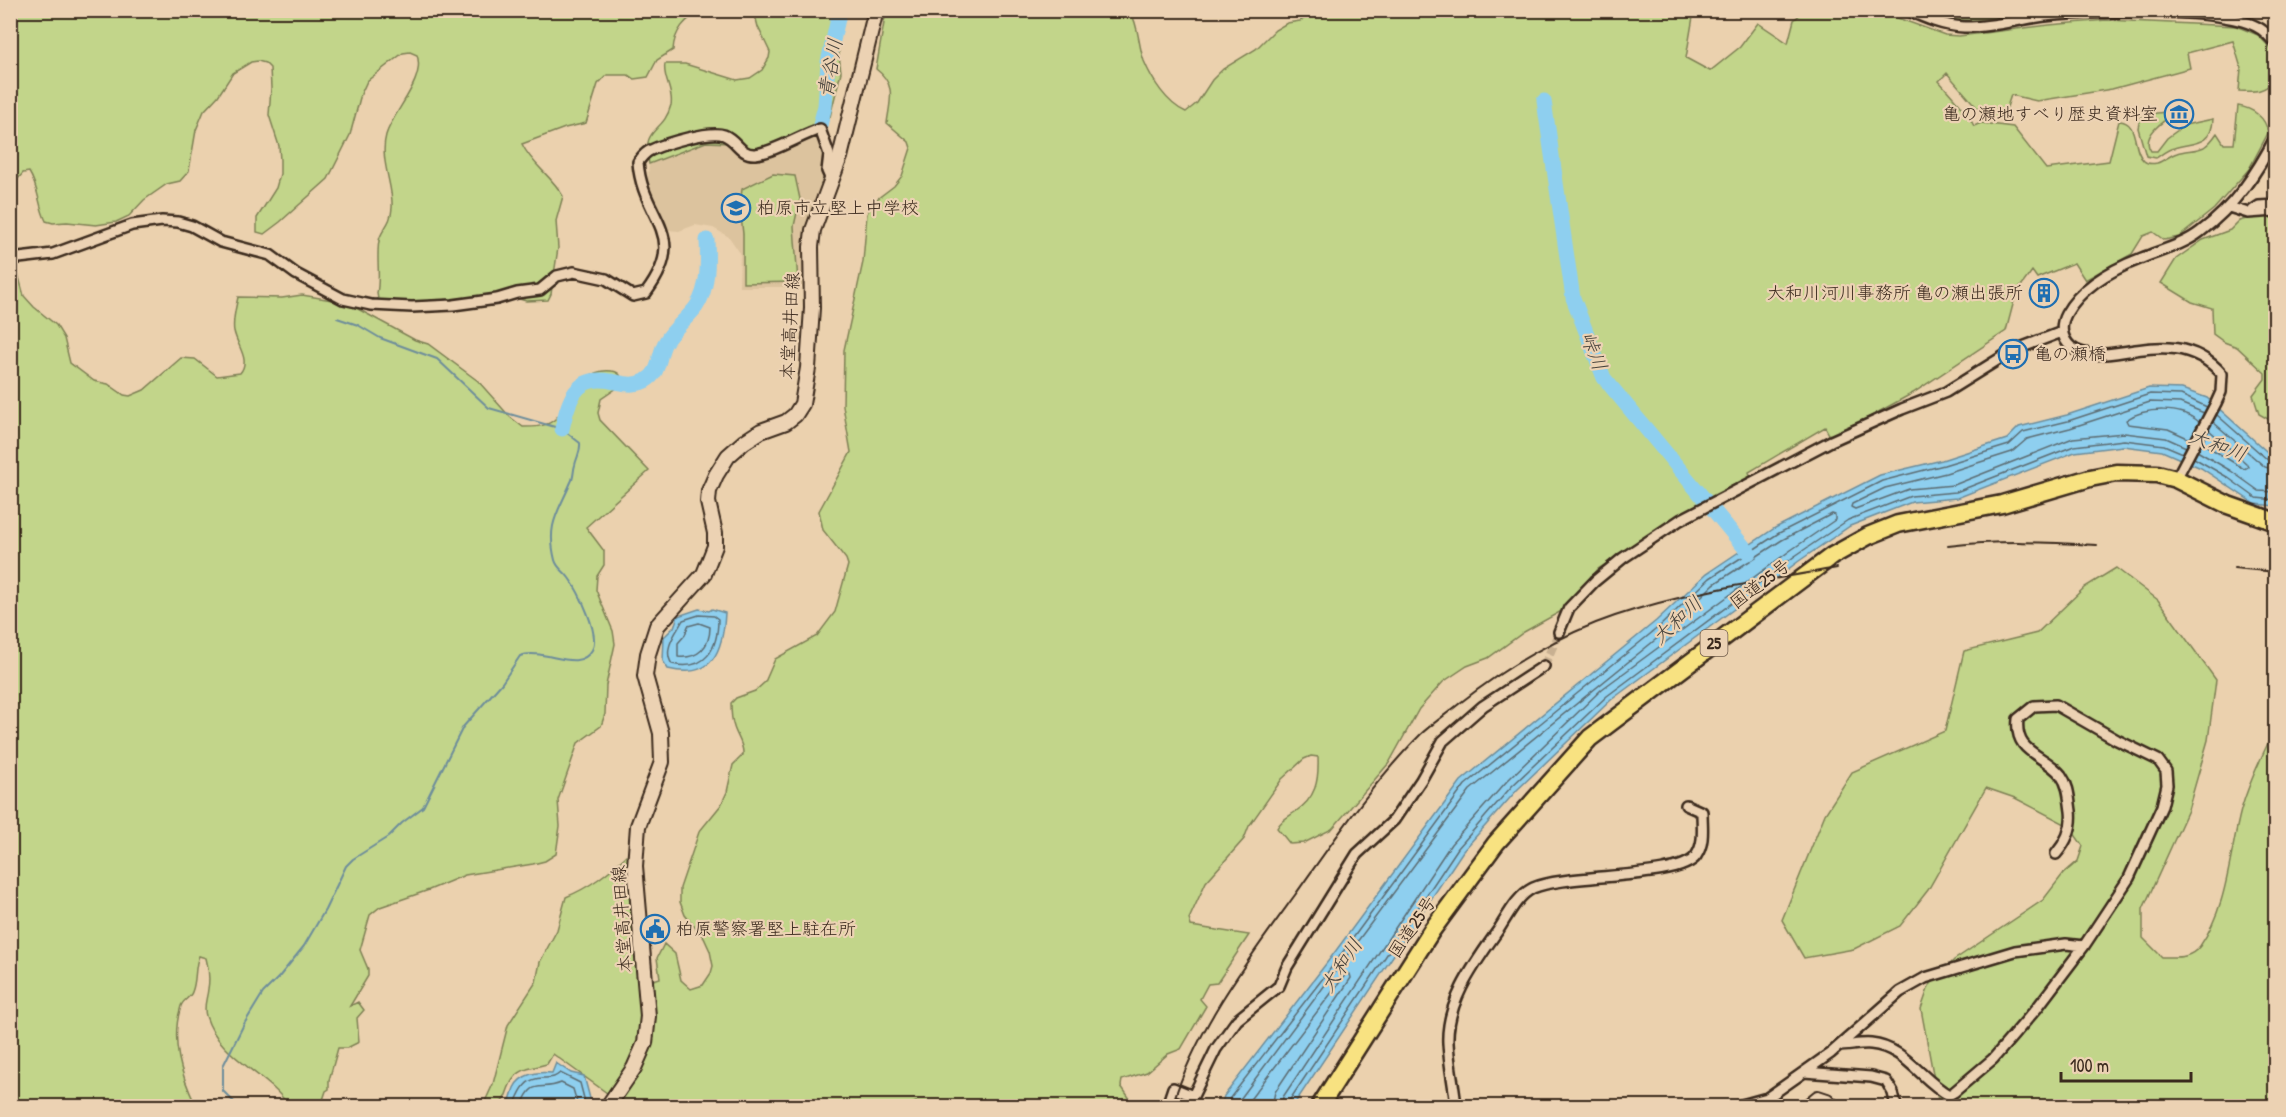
<svg xmlns="http://www.w3.org/2000/svg" width="2286" height="1117" font-family="'Patrick Hand','Klee One',sans-serif">
  <rect width="100%" height="100%" fill="#ebd1ae"/>
  <filter id="ink" filterUnits="userSpaceOnUse"><feTurbulence type="fractalNoise" baseFrequency=".0167" numOctaves="2"/><feDisplacementMap in="SourceGraphic" scale="12" xChannelSelector="R" yChannelSelector="G"/><feConvolveMatrix kernelMatrix="1 2 1 2 8 2 1 2 1" color-interpolation-filters="sRGB"/></filter>
  <g filter="url(#ink)">
    <path fill="#dcc39e" d="M 817,136 L 826,153 L 825,187 L 806,231 L 806,287 L 739,287 L 740,253 L 729,237 L 713,228 L 695,225 L 679,231 L 668,230 L 647,190 L 649,164 L 706,142 L 729,143 L 754,160 Z"/>
    <path fill="#c2d58a" stroke="#7e8054" stroke-width="1.5" d="M 1805,10 L 1878,11 L 1945,35 L 1959,36 L 2049,25 L 2106,20 L 2236,26 L 2258,35 L 2273,51 L 2275,57 L 2275,79 C 2265,92 2255,92 2239,91 L 2241,68 L 2233,41 L 2187,53 L 2190,68 L 2112,89 L 2037,101 L 2011,95 L 2003,119 L 1986,118 L 1947,73 L 1939,81 L 1967,113 L 1974,126 L 1981,123 L 2013,127 L 2046,169 L 2109,161 L 2119,121 C 2140,122 2131,149 2144,161 C 2147,164 2152,164 2157,163 C 2164,161 2170,155 2177,153 C 2186,150 2196,151 2204,147 C 2210,143 2213,139 2217,133 L 2224,144 L 2234,144 L 2238,106 C 2252,108 2266,117 2268,133 L 2249,169 L 2214,209 L 2179,237 L 2164,240 L 2153,232 L 2143,236 L 2132,254 L 2085,280 L 2074,263 L 2037,278 L 2032,271 L 2016,293 L 2006,331 L 1913,393 L 1831,438 L 1825,427 L 1749,472 L 1751,478 L 1647,537 L 1598,569 L 1567,608 L 1524,632 L 1488,658 L 1467,666 L 1443,682 L 1419,709 L 1389,763 L 1332,829 L 1304,843 L 1290,844 L 1277,828 C 1281,820 1288,817 1295,812 C 1316,798 1319,781 1318,757 L 1311,756 L 1304,759 L 1282,779 L 1249,826 L 1244,839 L 1206,882 L 1189,919 L 1191,926 L 1249,935 L 1217,983 L 1208,984 L 1200,999 L 1206,1006 L 1181,1049 L 1168,1054 L 1147,1072 L 1122,1080 L 1121,1086 L 1135,1106 L 919,1106 L 916,1102 L 908,1106 L 625,1106 L 553,1054 L 547,1064 C 537,1067 522,1068 515,1077 C 501,1093 513,1106 483,1106 L 493,1084 L 508,1025 L 536,982 L 540,962 L 557,930 L 566,897 C 590,887 607,874 626,856 L 631,857 L 640,984 L 660,978 L 657,958 L 664,944 L 675,954 L 681,980 L 691,989 L 703,985 L 711,973 L 713,966 L 710,951 L 704,938 L 685,915 L 680,902 L 680,888 L 699,832 L 721,805 L 727,792 L 733,765 L 743,755 C 744,744 737,737 734,727 C 731,719 731,712 731,703 L 736,698 L 755,691 L 765,682 L 775,659 L 817,636 L 835,612 L 848,565 L 846,559 L 823,530 L 819,511 L 851,452 L 843,406 L 844,350 L 863,262 L 867,214 L 873,202 L 894,186 L 902,176 L 911,148 L 909,142 L 887,123 C 890,100 897,85 876,69 L 886,11 L 1130,11 C 1139,25 1138,45 1144,61 C 1152,80 1167,104 1186,112 L 1197,103 L 1212,80 L 1223,69 L 1256,49 L 1275,30 L 1287,23 L 1300,21 L 1317,11 L 1694,11 L 1686,58 L 1710,71 L 1740,47 L 1758,23 L 1788,43 L 1794,20 Z
      M 11,11 L 702,11 C 685,18 674,32 673,50 L 657,60 L 648,77 L 634,79 L 628,75 L 607,75 L 598,84 L 586,123 L 565,128 L 522,144 C 532,165 552,176 563,196 L 556,221 L 558,248 L 551,294 L 548,300 L 526,301 L 513,297 L 466,304 L 384,303 L 378,299 L 377,293 C 381,276 375,251 380,237 C 384,227 391,223 392,208 C 394,187 379,160 386,135 C 393,111 426,80 417,55 L 410,52 L 403,53 L 367,81 L 361,94 L 350,135 L 328,179 L 280,222 L 264,234 L 257,232 L 257,218 L 276,188 L 280,174 L 280,160 L 279,146 L 269,115 L 271,88 L 270,68 L 265,63 L 258,61 L 251,62 L 233,73 L 218,96 L 204,111 L 196,130 L 189,171 L 180,181 L 167,184 L 144,200 L 129,216 L 116,222 L 96,225 L 67,222 L 53,223 L 46,221 C 38,205 39,188 29,172 L 23,173 L 11,187 Z
      M 754,11 L 843,11 L 838,46 L 841,72 L 830,117 L 817,136 L 754,160 L 729,143 L 706,142 L 649,164 C 641,125 663,135 671,105 C 674,91 662,77 665,64 L 685,64 L 737,80 L 750,78 L 762,70 L 769,58 L 770,52 L 758,27 Z
      M 1921,11 L 2059,11 C 2019,15 1957,29 1921,11 Z
      M 2174,111 L 2176,113 C 2164,120 2140,136 2151,151 L 2157,151 L 2167,138 L 2185,125 L 2213,119 C 2212,146 2193,142 2174,148 C 2168,149 2162,154 2156,158 L 2146,156 L 2138,128 L 2140,118 L 2149,114 Z
      M 773,174 L 795,176 L 800,199 L 794,226 L 798,282 L 743,283 L 743,234 L 740,207 L 742,189 Z
      M 2257,216 L 2275,216 L 2275,423 L 2259,414 L 2253,395 L 2265,379 L 2265,373 L 2237,347 L 2224,342 L 2213,334 L 2212,308 L 2192,302 L 2161,283 L 2176,259 L 2203,240 L 2230,230 L 2239,221 Z
      M 10,266 L 17,270 L 24,296 L 34,307 L 56,325 L 64,338 L 70,363 L 94,381 L 108,384 L 124,395 L 130,396 L 144,390 L 181,358 L 195,359 L 217,376 L 240,373 C 251,360 237,346 234,331 C 232,321 236,307 238,297 L 282,298 L 302,295 L 332,300 L 358,309 L 415,340 L 428,344 L 478,381 L 510,417 L 523,427 C 534,427 545,427 554,420 C 561,415 563,406 567,399 C 576,384 592,368 612,371 C 620,372 622,377 623,384 L 601,399 L 598,413 L 600,420 L 649,471 L 586,527 L 604,551 L 604,565 L 597,576 L 596,590 L 613,631 L 615,644 L 606,685 L 605,714 L 601,726 L 578,743 L 558,800 L 560,826 L 556,854 L 545,861 L 533,864 L 465,875 L 429,890 L 380,907 L 370,915 L 360,950 L 368,969 L 368,976 L 350,1006 L 358,1002 L 364,1010 L 357,1018 L 359,1042 L 347,1048 L 338,1048 L 329,1080 L 329,1089 L 326,1091 L 321,1106 L 289,1106 C 266,1072 219,1058 206,1016 C 203,1006 207,999 208,989 C 210,978 209,969 206,958 L 199,956 C 194,967 197,980 192,992 C 190,998 183,1000 181,1006 C 170,1041 181,1075 196,1106 L 11,1106 Z
      M 2116,568 L 2158,600 L 2216,680 L 2208,740 L 2188,810 L 2143,909 L 2143,938 L 2162,957 C 2177,957 2190,959 2200,946 C 2228,906 2229,855 2241,810 C 2249,782 2262,755 2275,729 L 2275,1106 L 1939,1106 L 1921,1009 L 1929,986 L 1954,960 L 2043,900 L 2063,874 L 2078,861 L 2083,846 L 2069,826 L 2015,798 L 1986,788 L 1928,890 L 1900,926 L 1854,949 L 1804,958 L 1782,920 L 1825,814 L 1852,772 L 1945,731 L 1964,651 L 2037,633 L 2085,587 Z"/>
    <path fill="#8ecfef" stroke="#6d8d9b" stroke-width="1.5" d="M 2149,388 L 2182,389 L 2207,398 L 2275,459 L 2275,506 L 2255,504 L 2201,468 L 2162,451 L 2123,446 L 2075,452 L 1957,498 L 1912,502 L 1850,526 L 1799,561 L 1611,700 L 1517,790 L 1463,851 L 1293,1106 L 1221,1106 L 1224,1096 L 1329,960 L 1461,781 L 1656,621 L 1706,574 L 1775,528 L 1880,475 L 1942,460 L 2007,439 L 2019,427 L 2067,415 Z
      M 699,609 L 709,611 L 712,609 L 725,613 C 723,651 713,680 668,669 L 663,661 L 664,637 L 674,627 L 678,616 Z
      M 556,1063 L 571,1073 L 584,1076 L 592,1106 L 507,1106 C 511,1101 511,1095 514,1088 C 520,1074 538,1071 552,1073 Z"/>
    <g fill="none" stroke-linecap="round" stroke-linejoin="round">
      <path stroke="#5c6c72" stroke-width="1.5" d="M 2217,415 L 2269,461 L 2276,463
        M 2213,422 L 2265,467 L 2276,470
        M 2190,439 L 2168,429 L 2128,424 L 2126,420 C 2145,407 2181,406 2199,422
        M 2202,443 L 2244,469 L 2248,467 L 2247,464 L 2209,430
        M 2186,447 L 2166,438 L 2124,433 L 2073,438 L 1954,485 L 1909,489 L 1855,509 L 1851,507 L 1852,504 L 1885,488 L 1946,473 L 2012,452 L 2027,439 L 2070,428 L 2150,402 L 2180,403 L 2204,413
        M 2197,451 L 2231,471 L 2259,491 L 2276,492
        M 2194,458 L 2227,477 L 2256,498 L 2276,500
        M 699,615 L 714,616 L 718,619 C 718,648 706,672 672,664 C 662,649 676,633 683,620 Z
        M 699,623 L 710,627 C 710,647 698,659 678,657 L 678,643 L 685,635 L 688,626 Z
        M 514,1106 C 520,1092 524,1078 543,1078 C 551,1077 553,1079 560,1073 L 580,1083 L 586,1106
        M 522,1106 C 532,1077 540,1092 561,1083 L 573,1089 L 578,1106
        M 1227,1106 L 1230,1098 L 1334,964 L 1465,785 L 1660,626 L 1710,578 L 1779,533 L 1882,481 L 1944,465 L 2009,445 L 2023,432 L 2068,421 L 2150,394 L 2181,395 L 2207,407
        M 1235,1106 L 1470,790 L 1665,632 L 1714,584 L 1782,540 L 1832,514 L 1835,515 L 1835,520 L 1791,550 L 1602,689 L 1507,781 L 1451,844 L 1283,1097 L 1281,1106
        M 1245,1106 L 1346,974 L 1350,974 L 1351,978 L 1275,1092 L 1272,1106
        M 1288,1106 L 1289,1101 L 1458,848 L 1512,786 L 1607,696 L 1795,556 L 1848,520 L 1911,496 L 1956,492 L 2074,446 L 2124,440 L 2164,445 L 2183,453"/>
      <path stroke="#6d8d9b" stroke-width="2" d="M 238,1106 L 223,1091 L 223,1066 L 244,1024 L 263,993 L 279,977 L 304,946 L 325,910 L 346,866 L 353,859 L 388,837 L 402,823 L 423,807 L 463,727 L 502,683 L 520,656 C 544,647 578,674 592,650 C 601,635 578,590 569,578 C 564,571 557,568 555,560 C 546,524 558,513 571,482 C 574,477 573,471 575,465 C 577,456 581,452 580,443 L 562,429 L 489,408 L 437,359 L 380,338 L 358,325 L 337,318"/>
      <path stroke="#8ecfef" stroke-width="15" d="M 1544,101 L 1573,298 L 1604,378 L 1749,553
        M 820,125 L 825,106 L 828,62 L 840,10
        M 562,429 C 568,402 575,374 610,381 C 623,383 632,387 645,381 C 662,372 657,355 666,341 C 674,328 687,319 696,307 C 709,288 708,261 707,240"/>
      <path stroke="#c8b091" stroke-width="9" stroke-dasharray="9 4.5" stroke-linecap="butt" d="M 1544,666 L 1559,632"/>
      <g stroke="#3b2a1e" stroke-width="14">
        <path id="minor" d="M 1907,10 C 1925,18 1943,26 1964,27 C 1987,28 2021,19 2045,16 C 2088,11 2224,6 2259,28 C 2265,31 2270,38 2276,43
          M 2229,207 L 2248,213 L 2276,211
          M 2253,210 L 2259,206 L 2276,205
          M 10,256 L 19,258 L 53,254 L 132,225 L 162,221 L 178,222 L 192,226 L 221,242 L 270,255 L 296,274 L 343,299 L 371,305 L 412,307 L 453,305 L 497,299 L 517,293 L 540,290 L 557,276 L 574,272 L 606,279 L 633,296 L 646,293 C 691,233 642,220 638,162 C 642,157 645,152 651,150 C 666,143 710,130 724,135 C 737,140 740,155 755,154 C 772,153 801,135 820,129 L 829,154 L 827,171 L 831,180
          M 2176,479 L 2216,403 L 2221,392 L 2222,374 C 2173,318 2104,373 2071,347 C 2061,338 2060,325 2066,314 C 2081,287 2113,269 2142,258 C 2162,250 2183,245 2200,232 C 2235,206 2257,173 2276,136
          M 1559,632 L 1569,608 L 1595,581 L 1623,558 L 1680,520 L 1831,441 L 1902,409 L 1946,392 L 2012,351 L 2062,332
          M 1839,1046 C 1849,1046 1861,1043 1871,1044 C 1905,1047 1922,1081 1949,1095 L 1954,1092 L 1993,1059 L 2037,1008 L 2084,946 L 2129,878 L 2162,806 L 2167,785 L 2166,771 L 2158,760 L 2117,740 L 2056,705 L 2034,706 L 2018,719 C 2014,754 2043,753 2061,775 C 2069,786 2069,798 2071,811 C 2073,827 2067,841 2056,854
          M 1804,1072 L 1871,1077 L 1886,1081 L 1893,1093 L 1896,1106
          M 1167,1106 L 1173,1088 L 1193,1096 L 1216,1049 L 1237,1020 L 1279,986 L 1287,967 L 1357,854 L 1394,820 L 1421,780 L 1443,741 L 1483,706 L 1544,666
          M 1456,1106 C 1454,1086 1449,1064 1448,1043 C 1446,1001 1476,962 1499,929 C 1508,915 1518,895 1533,888 C 1566,873 1680,880 1696,856 C 1705,843 1702,827 1702,812 L 1686,805
          M 1738,1106 L 1767,1098 L 1831,1053 L 1900,992 L 1925,978 L 2015,951 L 2066,944 L 2084,946"/>
      </g>
      <g stroke="#3b2a1e" stroke-width="16">
        <path id="tertiary" d="M 1807,1106 L 1818,1097 L 1827,1100 L 1833,1106"/>
      </g>
      <g stroke="#3b2a1e" stroke-width="18">
        <path id="secondary" d="M 608,1106 L 634,1068 L 645,1043 L 648,1016 L 635,866 L 638,826 L 662,762 L 661,733 L 645,676 L 648,654 L 657,626 L 704,574 L 715,546 L 715,533 L 708,502 L 709,491 L 716,475 L 728,456 L 744,442 L 761,431 L 786,422 L 795,415 L 802,404 L 808,368 L 812,308 L 811,247 L 813,230 L 840,157 L 876,10"/>
      </g>
      <g stroke="#3b2a1e" stroke-width="21">
        <path id="trunk" d="M 1320,1106 L 1432,930 L 1496,843 L 1590,738 L 1832,556 L 1868,536 L 1898,524 L 2002,504 L 2090,478 L 2116,473 L 2157,474 L 2176,479 L 2228,505 L 2276,522"/>
      </g>
      <use href="#minor" stroke="#ecd2b3" stroke-width="9"/>
      <use href="#tertiary" stroke="#ecd2b3" stroke-width="12"/>
      <use href="#secondary" stroke="#ecd2b3" stroke-width="14"/>
      <use href="#trunk" stroke="#f8e281" stroke-width="16"/>
      <path stroke="#3b2a1e" stroke-width="2" d="M 1948,546 C 1998,540 2047,542 2097,545
        M 2234,568 L 2276,572
        M 1172,1106 C 1197,1027 1247,961 1295,895 C 1334,840 1373,782 1421,734 C 1433,723 1448,713 1460,703 C 1504,668 1561,634 1615,616 C 1687,592 1762,581 1837,568"/>
    </g>
  </g>
  <defs>
    <g id="museum-ring" transform="scale(1.5)"><circle r="9.5" fill="#ecd2b3" stroke="#1f6fb2" stroke-width="1.5"/><path d="M0-6L6-3V-2H-6V-3ZM-5-1h2V3h-2ZM-1-1h2V3h-2ZM3-1h2V3H3ZM-6 4H6V6H-6Z" fill="#1f6fb2"/></g>
    <g id="school-ring" transform="scale(1.5)"><circle r="9.5" fill="#ecd2b3" stroke="#1f6fb2" stroke-width="1.5"/><path d="M0-5L7-2L0 1L-7-2ZM-4 1L0 2.5L4 1V4Q0 6-4 4Z" fill="#1f6fb2"/></g>
    <g id="building-ring" transform="scale(1.5)"><circle r="9.5" fill="#ecd2b3" stroke="#1f6fb2" stroke-width="1.5"/><path d="M-4-6H4V6H1V3H-1V6H-4ZM-2.5-4.3h1.7v1.8h-1.7ZM.8-4.3h1.7v1.8H.8ZM-2.5-1h1.7V.8h-1.7ZM.8-1h1.7V.8H.8Z" fill="#1f6fb2"/></g>
    <g id="bus-ring" transform="scale(1.5)"><circle r="9.5" fill="#ecd2b3" stroke="#1f6fb2" stroke-width="1.5"/><path d="M-5-6H5V4H4V6H2V4H-2V6H-4V4H-5ZM-3.5-4V0h7V-4ZM-3.5 1.2v1.5H-2V1.2ZM2 1.2v1.5H3.5V1.2Z" fill="#1f6fb2"/></g>
    <g id="civic-ring" transform="scale(1.5)"><circle r="9.5" fill="#ecd2b3" stroke="#1f6fb2" stroke-width="1.5"/><path d="M-.6-6.5H3V-4.5H.6V-3L4-1V1h2V6H-6V1h2V-1L-.6-3ZM-1.2 2.5V6h2.4V2.5Z" fill="#1f6fb2"/></g>
  </defs>
  <g fill-rule="evenodd">
    <use href="#museum-ring" x="2179" y="114"/>
    <use href="#school-ring" x="736" y="208"/>
    <use href="#building-ring" x="2044" y="293"/>
    <use href="#bus-ring" x="2013" y="354"/>
    <use href="#civic-ring" x="655" y="929"/>
  </g>
  <g text-anchor="middle" stroke-width="4.5" stroke-linejoin="round" paint-order="stroke">
    <rect fill="#ecd2b3" stroke="#705c4b" stroke-width="1.5" x="1700.5" y="630" width="27" height="26" rx="4.5"/>
    <g font-size="16" font-weight="bold" fill="#3b2a1e">
      <text x="1714" y="649">25</text>
    </g>
    <g font-size="18" fill="#3b2a1e" stroke="#ecd2b3" text-anchor="start">
      <text x="2158" y="120" text-anchor="end">亀の瀬地すべり歴史資料室</text>
      <text x="757" y="214">柏原市立堅上中学校</text>
      <text x="2023" y="299" text-anchor="end">大和川河川事務所 亀の瀬出張所</text>
      <text x="2034" y="360">亀の瀬橋</text>
      <text x="676" y="935">柏原警察署堅上駐在所</text>
    </g>
    <g font-size="18" fill="#3b2a1e" stroke="#ecd2b3">
      <text transform="translate(790 326) rotate(-87)" y="6">本堂高井田線</text>
      <text transform="translate(1760 584) rotate(-37)" y="6">国道25号</text>
      <text transform="translate(622 919) rotate(-94)" y="6">本堂高井田線</text>
      <text transform="translate(1412 927) rotate(-56)" y="6">国道25号</text>
    </g>
    <g font-size="20" font-style="italic" fill="#47433d" stroke="#ecd2b3">
      <text transform="translate(830 68) rotate(-80)" y="7">青谷川</text>
      <text transform="translate(1594 351) rotate(69)" y="7">峠川</text>
      <text transform="translate(2218 445) rotate(20)" y="7">大和川</text>
      <text transform="translate(1677 620) rotate(-43)" y="7">大和川</text>
      <text transform="translate(1341 965) rotate(-57)" y="7">大和川</text>
    </g>
  </g>
  <rect width="2286" height="1117" fill="none" stroke="#ecd2b3" stroke-width="36"/>
  <rect x="18" y="18" width="2250" height="1081" fill="none" stroke="#3b2a1e" stroke-width="2" filter="url(#ink)"/>
  <path d="M2061 1072v9h130v-9" fill="none" stroke="#3b2a1e" stroke-width="3"/>
  <text x="2070" y="1072" font-size="18" fill="#3b2a1e" stroke="#ecd2b3" stroke-width="4.5" paint-order="stroke">100 m</text>
</svg>
